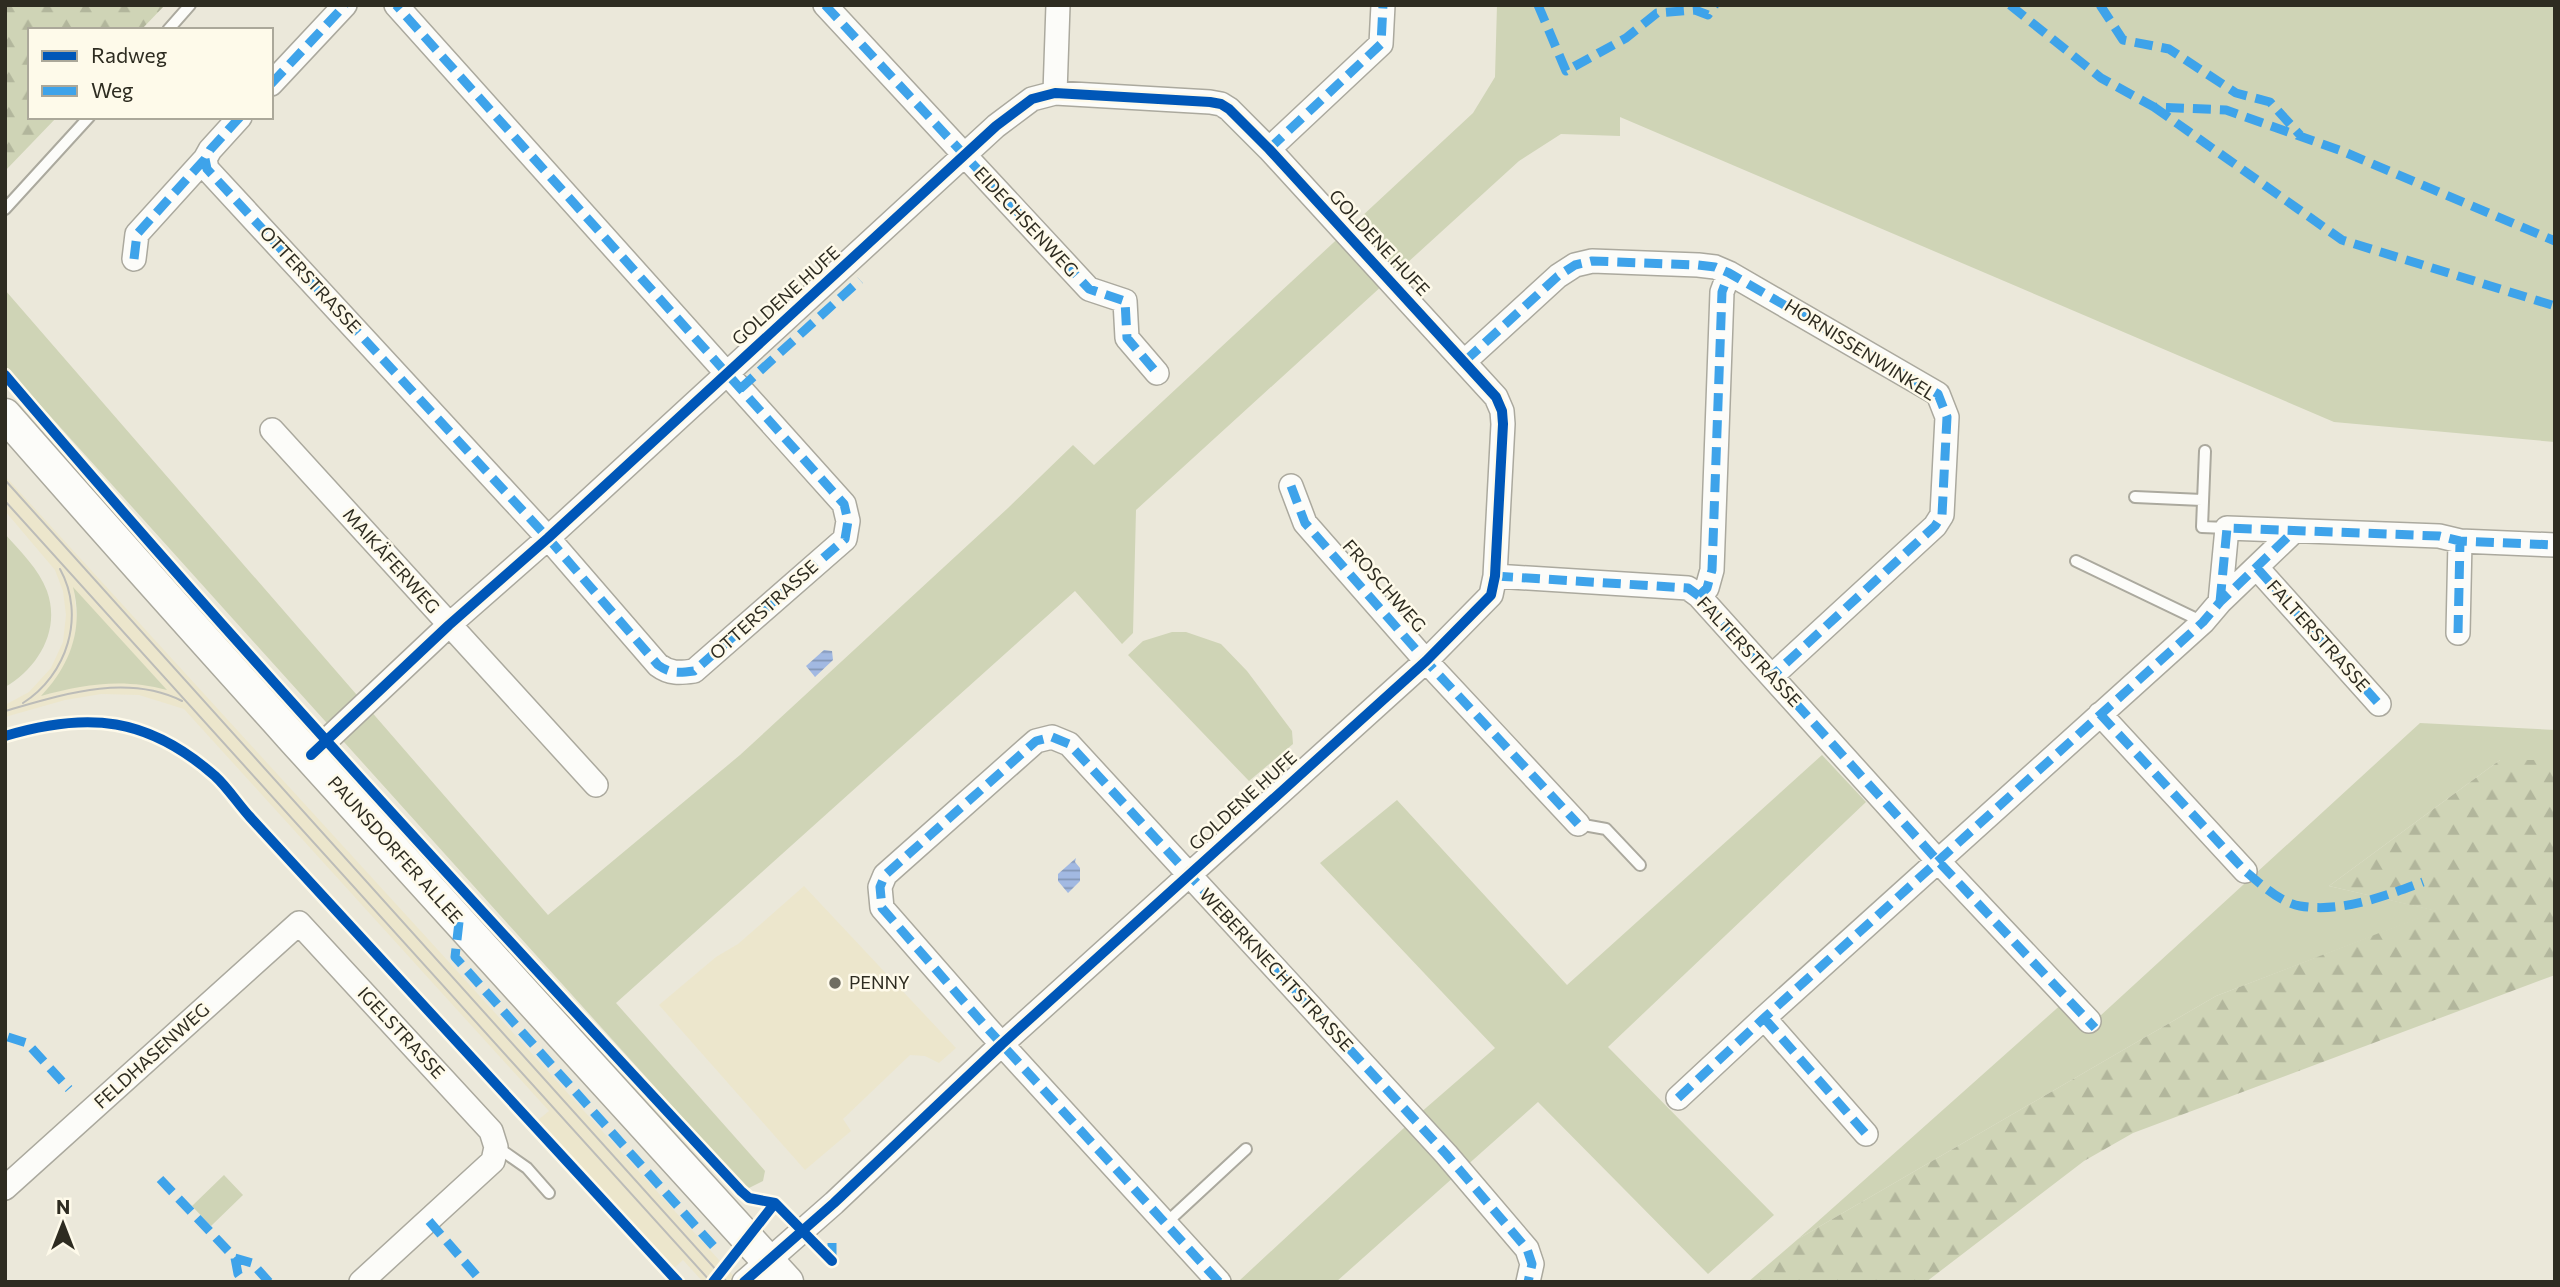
<svg xmlns="http://www.w3.org/2000/svg" width="2560" height="1287" font-family="Commissioner,sans-serif">
  <defs>
    <pattern id="forest-firs" width="22" height="20" patternUnits="userSpaceOnUse" patternTransform="scale(1.75)"><rect width="22" height="20" fill="#cfd4b6"/><path d="M5 1l3.5 6h-7zM16 11l3.5 6h-7z" fill="#b2b69c"/></pattern>
    <pattern id="water-rules" width="6" height="5" patternUnits="userSpaceOnUse" patternTransform="scale(1.75)"><rect width="6" height="5" fill="#a2b9e2"/><path d="M0 2.5h6" fill="none" stroke="#8497b7"/></pattern>
  </defs>
  <rect width="100%" height="100%" fill="#ebe8da"/>
  <path fill="#ece6cc" fill-rule="evenodd" d="M 5,476 L 438,950 L 739,1282 L 703,1282 L 683,1260 L 672,1270 L 538,1120 L 549,1111 L 184,709 L 139,695 L 101,694 L 65,700 L 5,717 L 5,705 L 29,692 L 51,668 L 63,642 L 66,615 L 63,591 L 55,570 L 5,511 ZM 74,589 L 166,689 L 141,684 L 111,682 L 79,686 L 43,695 L 61,672 L 72,649 L 77,622 Z
    M 804,886 L 956,1048 L 939,1063 L 925,1056 L 910,1055 L 843,1119 L 851,1131 L 805,1170 L 659,1005 L 716,957 L 738,944 Z"/>
  <path fill="#cfd4b6" d="M 1497,5 L 2555,5 L 2555,442 L 2334,422 L 1620,117 L 1620,136 L 1561,134 L 1519,161 L 1136,510 L 1133,633 L 1122,644 L 1075,591 L 616,1003 L 765,1171 L 763,1181 L 747,1189 L 5,366 L 5,290 L 548,915 L 740,755 L 1008,508 L 1073,445 L 1094,465 L 1473,113 L 1495,77 Z
    M 5,534 C 20,551 39,569 47,591 C 61,630 38,668 5,687 Z
    M 73,587 L 167,690 C 123,678 84,684 41,696 C 70,666 84,628 73,587 Z
    M 1172,632 L 1186,632 L 1221,644 L 1247,671 L 1292,731 L 1293,744 L 1249,781 L 1128,655 L 1143,641 Z
    M 2420,723 L 2555,730 L 2555,760 L 2500,760 L 2329,886 L 2438,911 L 2216,996 L 1798,1239 L 2064,1002 L 2088,1027 Z
    M 1822,755 L 1866,802 L 1608,1047 L 1774,1215 L 1708,1274 L 1538,1102 L 1336,1282 L 1242,1282 L 1240,1280 L 1419,1114 L 1495,1048 L 1320,863 L 1397,800 L 1567,985 Z
    M 224,1175 L 243,1195 L 211,1226 L 192,1206 Z"/>
  <path fill="url(#forest-firs)" d="M 5,5 L 165,5 L 141,30 L 30,30 L 30,117 L 57,117 L 5,171 Z
    M 2500,760 L 2555,760 L 2555,975 L 2133,1133 L 2084,1161 L 1926,1282 L 1748,1282 L 1798,1239 L 2216,996 L 2436,911 L 2329,886 Z"/>
  <path fill="url(#water-rules)" d="M 824,650 L 832,651 L 833,660 L 815,677 L 806,666 Z
    M 1076,858 L 1075,862 L 1080,868 L 1080,881 L 1068,893 L 1058,881 L 1058,874 Z"/>
  <g fill="none" stroke-linecap="round" stroke-linejoin="round">
    <g stroke="#aba99e" stroke-width="14">
      <path id="lane" d="M 168,30 L 190,5
        M 5,209 L 89,117
        M 2205,451 L 2202,527 L 2227,528
        M 2135,497 L 2202,500
        M 2076,561 L 2203,622
        M 1578,824 L 1606,829 L 1640,865
        M 497,1147 L 527,1168 L 549,1193
        M 1165,1224 L 1246,1149"/>
    </g>
    <g stroke="#aba99e" stroke-width="26">
      <path id="street" d="M 825,5 L 1089,289 L 1125,301 L 1127,338 L 1157,373
        M 271,84 L 345,5
        M 1055,93 L 1058,5
        M 240,117 L 210,150 L 205,159 L 207,169 L 548,538 L 658,665 C 670,674 680,673 694,671 L 845,539 L 848,521 L 844,504 L 396,5
        M 1269,149 L 1381,44 L 1383,5
        M 134,259 L 137,234 L 205,159
        M 1465,361 L 1558,276 L 1575,265 L 1592,261 L 1698,265 L 1715,267 L 1729,273 L 1938,394 L 1947,417 L 1942,515 L 1935,526 L 1772,676
        M 272,430 L 596,785
        M 1291,486 L 1305,523 L 1426,661 L 1578,824
        M 2257,568 L 2379,704
        M 1495,576 L 1688,588 L 1699,596 L 1938,861 L 2089,1021
        M 1699,596 L 1707,588 L 1712,570 L 1722,292 L 1729,273
        M 2220,602 L 2227,528 L 2439,536 L 2460,541 L 2555,545
        M 2458,633 L 2460,541
        M 2100,714 L 2245,871
        M 311,755 L 449,625 L 548,538 L 996,126 L 1032,99 L 1055,93 L 1210,102 L 1221,104 L 1229,109 L 1269,149 L 1496,397 L 1502,411 L 1503,424 L 1495,576 L 1491,595 L 1426,661 L 1002,1044 L 834,1203 L 744,1282
        M 1764,1018 L 1866,1134
        M 1678,1098 L 1764,1018 L 2203,622 L 2220,602 L 2293,532
        M 5,1188 L 299,923 L 491,1131 L 496,1147 L 493,1161 L 361,1282
        M 1219,1282 L 987,1028 L 882,908 L 880,887 L 885,875 L 1036,741 L 1052,737 L 1069,744 L 1446,1154 L 1527,1249 L 1532,1264 L 1528,1282"/>
    </g>
    <g stroke="#aba99e" stroke-width="35">
      <path id="secondary" d="M 5,415 C 262,708 526,994 787,1282"/>
    </g>
    <use href="#lane" stroke="#fcfcf9" stroke-width="10"/>
    <use href="#street" stroke="#fcfcf9" stroke-width="23"/>
    <use href="#secondary" stroke="#fcfcf9" stroke-width="32"/>
    <path stroke="#bcbcb8" stroke-width="2" d="M 5,480 L 727,1282
      M 5,501 L 711,1282
      M 23,703 C 67,675 86,616 60,569
      M 5,711 C 61,695 126,673 182,701"/>
    <path stroke="#3ea3ea" stroke-width="9" stroke-dasharray="18 9" stroke-linecap="butt" d="M 825,5 L 1089,289 L 1125,301 L 1127,338 L 1157,373
      M 1538,5 L 1566,71 L 1626,38 L 1657,13 L 1695,10 L 1708,15 L 1715,5
      M 2010,5 L 2101,78 L 2154,107 L 2226,110 L 2342,151 L 2555,241
      M 2100,5 L 2123,40 L 2169,49 L 2236,93 L 2270,102 L 2300,135
      M 271,84 L 345,5
      M 2154,107 L 2342,240 L 2555,306
      M 240,117 L 210,150 L 205,159 L 207,169 L 548,538 L 658,665 C 670,674 680,673 694,671 L 845,539 L 848,521 L 844,504 L 396,5
      M 1269,149 L 1381,44 L 1383,5
      M 134,259 L 137,234 L 205,159
      M 1465,361 L 1558,276 L 1575,265 L 1592,261 L 1698,265 L 1715,267 L 1729,273 L 1938,394 L 1947,417 L 1942,515 L 1935,526 L 1772,676
      M 740,389 L 860,280
      M 1291,486 L 1305,523 L 1426,661 L 1578,824
      M 2257,568 L 2379,704
      M 1495,576 L 1688,588 L 1699,596 L 1938,861 L 2095,1028
      M 1699,596 L 1707,588 L 1712,570 L 1722,292 L 1729,273
      M 2220,602 L 2227,528 L 2439,536 L 2460,541 L 2555,545
      M 2458,633 L 2460,541
      M 2100,714 L 2245,871 C 2261,884 2279,902 2300,906 C 2341,913 2385,896 2423,882
      M 459,922 L 455,957 L 716,1249
      M 1764,1018 L 1866,1134
      M 8,1037 L 27,1043 L 69,1089
      M 1678,1098 L 1764,1018 L 2203,622 L 2220,602 L 2293,532
      M 160,1179 L 235,1258 L 252,1263 L 269,1282
      M 429,1221 L 482,1282
      M 235,1258 L 238,1274 L 244,1282
      M 832,1261 L 832,1236
      M 1219,1282 L 987,1028 L 882,908 L 880,887 L 885,875 L 1036,741 L 1052,737 L 1069,744 L 1446,1154 L 1527,1249 L 1532,1264 L 1528,1282"/>
    <g stroke="#fefaea" stroke-width="15">
      <path id="cycleway" d="M 5,375 C 242,654 492,923 741,1191 L 749,1198 L 775,1203 L 832,1261
        M 5,736 C 88,711 148,717 215,776 C 228,788 238,804 250,817 L 678,1282
        M 311,755 L 449,625 L 548,538 L 996,126 L 1032,99 L 1055,93 L 1210,102 L 1221,104 L 1229,109 L 1269,149 L 1496,397 L 1502,411 L 1503,424 L 1495,576 L 1491,595 L 1426,661 L 1002,1044 L 834,1203 L 744,1282
        M 713,1282 L 775,1203"/>
    </g>
    <use href="#cycleway" stroke="#0057b8" stroke-width="10"/>
  </g>
  <circle fill="#706e62" stroke="#fefaea" stroke-width="2.5" cx="835" cy="983" r="7"/>
  <g text-anchor="middle" stroke-width="5" stroke-linejoin="round" paint-order="stroke">
    <g font-size="18" fill="#2e2c21" stroke="#fefaea">
      <text transform="translate(1026 222) rotate(47)" y="6">EIDECHSENWEG</text>
      <text transform="translate(1379 243) rotate(47)" y="6">GOLDENE HUFE</text>
      <text transform="translate(310 280) rotate(47)" y="6">OTTERSTRASSE</text>
      <text transform="translate(786 296) rotate(-42)" y="6">GOLDENE HUFE</text>
      <text transform="translate(1860 350) rotate(32)" y="6">HORNISSENWINKEL</text>
      <text transform="translate(391 561) rotate(48)" y="6">MAIKÄFERWEG</text>
      <text transform="translate(1384 586) rotate(49)" y="6">FROSCHWEG</text>
      <text transform="translate(764 610) rotate(-42)" y="6">OTTERSTRASSE</text>
      <text transform="translate(2318 636) rotate(48)" y="6">FALTERSTRASSE</text>
      <text transform="translate(1749 652) rotate(47)" y="6">FALTERSTRASSE</text>
      <text transform="translate(1243 801) rotate(-42)" y="6">GOLDENE HUFE</text>
      <text transform="translate(395 850) rotate(48)" y="6">PAUNSDORFER ALLEE</text>
      <text transform="translate(1276 970) rotate(47)" y="6">WEBERKNECHTSTRASSE</text>
      <text transform="translate(401 1033) rotate(47)" y="6">IGELSTRASSE</text>
      <text transform="translate(152 1056) rotate(-42)" y="6">FELDHASENWEG</text>
    </g>
    <g font-size="18" fill="#2e2c21" stroke="#fefaea" text-anchor="start">
      <text x="849" y="989">PENNY</text>
    </g>
  </g>
  <rect width="2560" height="1287" fill="none" stroke="#2e2c21" stroke-width="14"/>
  <rect x="28" y="28" width="245" height="91" fill="#fefaea" stroke="#aba89a" stroke-width="2"/>
  <rect x="42" y="51" width="35" height="10" fill="#0057b8" stroke="#aba89a" stroke-width="2"/>
  <text x="91" y="63" font-size="21" fill="#2e2c21">Radweg</text>
  <rect x="42" y="86" width="35" height="10" fill="#3ea3ea" stroke="#aba89a" stroke-width="2"/>
  <text x="91" y="98" font-size="21" fill="#2e2c21">Weg</text>
  <g transform="translate(63 1224)" stroke="#fefaea" stroke-width="5" paint-order="stroke">
  <path d="M0-5L12 26L0 18L-12 26Z" fill="#2e2c21"/>
  <text y="-10" font-size="19" font-weight="bold" text-anchor="middle" fill="#2e2c21">N</text>
  </g>
</svg>
